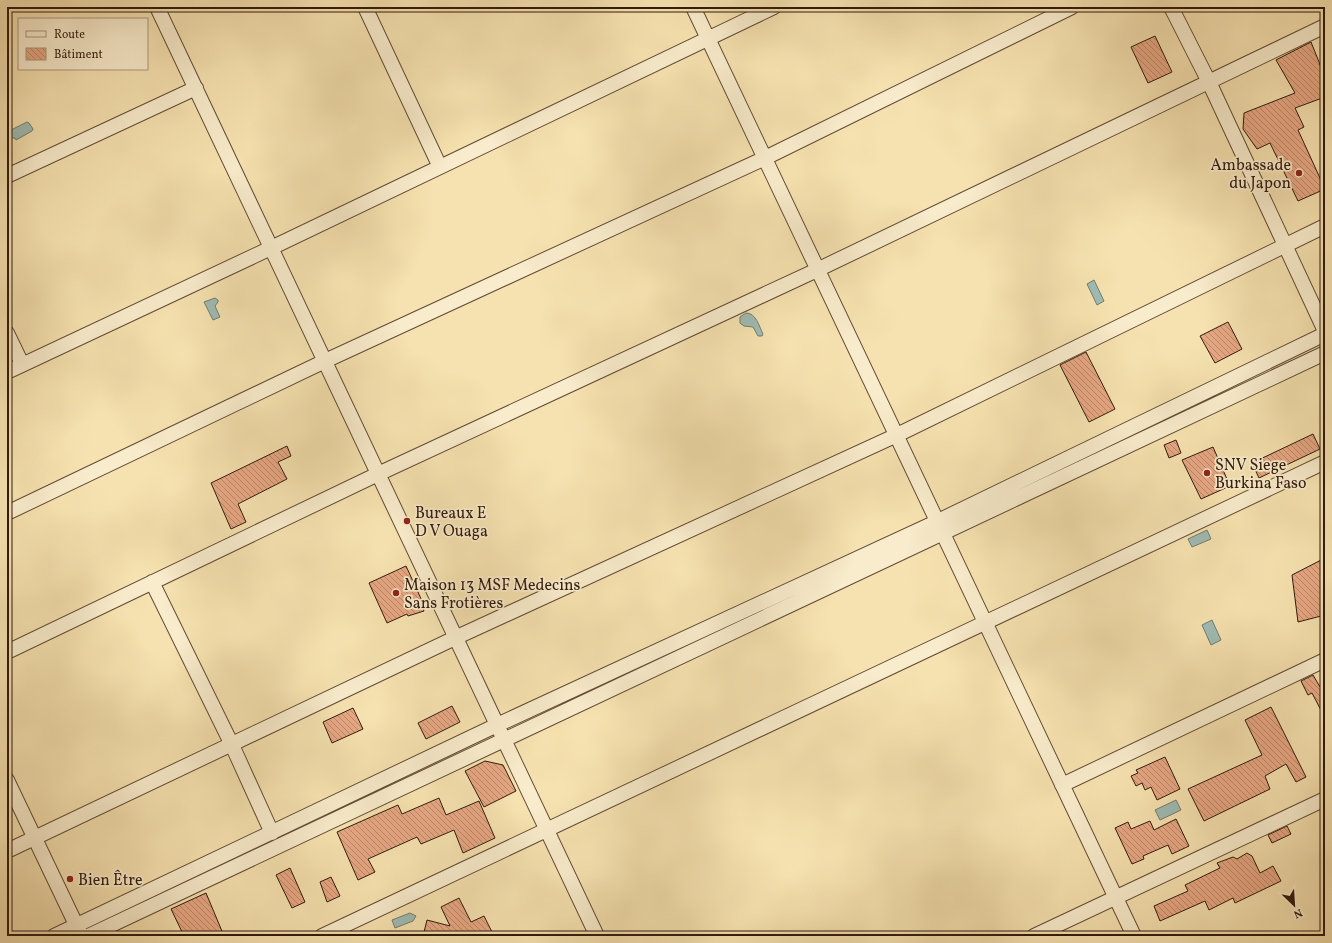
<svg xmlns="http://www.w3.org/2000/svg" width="1332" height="943" font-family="Vollkorn,serif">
  <defs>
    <pattern id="building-back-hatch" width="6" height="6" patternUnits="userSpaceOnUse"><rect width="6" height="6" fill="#e7a884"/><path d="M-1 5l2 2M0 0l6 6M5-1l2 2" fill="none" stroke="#bc886a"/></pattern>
  </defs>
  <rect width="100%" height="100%" fill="#f6e2b0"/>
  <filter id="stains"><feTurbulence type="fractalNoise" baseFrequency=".005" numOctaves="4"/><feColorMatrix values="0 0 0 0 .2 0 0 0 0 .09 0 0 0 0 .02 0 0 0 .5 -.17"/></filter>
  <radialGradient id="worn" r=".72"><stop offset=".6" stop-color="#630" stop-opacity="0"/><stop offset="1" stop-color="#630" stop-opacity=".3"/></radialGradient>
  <path fill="#9fbcb4" stroke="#737c71" d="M 27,122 L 29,123 L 33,129 L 32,131 L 16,140 L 15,138 L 11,138 L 11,130 Z
    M 1094,280 L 1104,301 L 1097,305 L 1087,284 Z
    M 215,298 L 218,300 L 218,302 L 215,306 L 220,317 L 213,320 L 204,302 Z
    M 746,313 C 756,313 759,326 763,334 L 762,336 L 758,336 L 753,327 L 744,326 L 740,323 L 740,317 Z
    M 1207,530 L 1211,539 L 1192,547 L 1188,539 Z
    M 1212,620 L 1221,640 L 1211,645 L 1202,625 Z
    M 1176,800 L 1181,810 L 1160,820 L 1155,810 Z
    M 410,913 L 416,916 L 413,921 L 395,928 L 392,920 Z"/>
  <path fill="url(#building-back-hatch)" stroke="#311b0d" d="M 1155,36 L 1172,72 L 1148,83 L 1131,47 Z
    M 1311,42 L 1325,77 L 1325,97 L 1295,108 L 1304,127 L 1298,130 L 1325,189 L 1298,201 L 1270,143 L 1257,149 L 1243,129 L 1244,113 L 1295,93 L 1276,60 Z
    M 1228,322 L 1242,349 L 1215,363 L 1200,336 Z
    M 1086,352 L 1115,409 L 1089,422 L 1060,365 Z
    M 1313,434 L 1320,449 L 1259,478 L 1252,463 Z
    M 1176,440 L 1181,453 L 1169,458 L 1164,445 Z
    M 287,446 L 291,456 L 278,462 L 287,479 L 238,504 L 246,522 L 231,529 L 211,483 Z
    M 1213,447 L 1230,486 L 1201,499 L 1182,460 Z
    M 1325,558 L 1325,615 L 1298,622 L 1292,575 Z
    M 406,566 L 423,603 L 421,604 L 424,611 L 408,616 L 407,614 L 387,623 L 369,583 Z
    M 1313,675 L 1320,687 L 1325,684 L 1325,718 L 1312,693 L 1308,695 L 1301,681 Z
    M 452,706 L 460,722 L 426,739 L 418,723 Z
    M 1271,707 L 1306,777 L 1296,782 L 1286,764 L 1265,776 L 1270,789 L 1204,821 L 1188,789 L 1262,755 L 1245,720 Z
    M 353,708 L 363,729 L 332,743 L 323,722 Z
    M 1165,757 L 1180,789 L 1157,800 L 1151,787 L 1145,790 L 1142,783 L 1136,786 L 1131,776 L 1138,773 L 1136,770 Z
    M 485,761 L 503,765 L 516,791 L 484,807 L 465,771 Z
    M 439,798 L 446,815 L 479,801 L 495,838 L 463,853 L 454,830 L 421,844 L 417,837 L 368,859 L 375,872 L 358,880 L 337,832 L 398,805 L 402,814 Z
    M 1176,819 L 1189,846 L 1172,854 L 1168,845 L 1143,856 L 1144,859 L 1132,864 L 1115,828 L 1128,822 L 1131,829 L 1150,821 L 1154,830 Z
    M 1287,826 L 1291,834 L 1272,843 L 1268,835 Z
    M 1247,853 L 1252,856 L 1260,873 L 1273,866 L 1281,881 L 1235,903 L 1233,898 L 1209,910 L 1205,901 L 1160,921 L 1154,906 L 1188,891 L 1185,885 L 1220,868 L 1217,863 L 1233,857 L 1237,859 Z
    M 290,868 L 305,902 L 292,908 L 276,875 Z
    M 331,877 L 340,896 L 327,902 L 320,882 Z
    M 206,893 L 224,936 L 184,936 L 171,909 Z
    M 459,898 L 471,922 L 484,916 L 492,932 L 484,936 L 423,936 L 427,920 L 450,926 L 441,907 Z"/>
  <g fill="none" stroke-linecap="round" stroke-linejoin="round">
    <g stroke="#624d36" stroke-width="16">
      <path id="minor" d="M 157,7 L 597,936
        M 365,7 L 440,167
        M 693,7 L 1134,936
        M 1171,7 L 1209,82 L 1325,331
        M 7,176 L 196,88
        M 7,333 L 22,364
        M 7,372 L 271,248 L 774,7
        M 7,513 L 325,361 L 765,158 L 1072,7
        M 152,582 L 232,745 L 272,833
        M 7,652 L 378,474 L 817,270 L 1325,26
        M 7,780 L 80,933
        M 1062,785 L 1325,660
        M 7,851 L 457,637 L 897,435 L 1325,226
        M 54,936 L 497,725 L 936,522 L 1325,334
        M 88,936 C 500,740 913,548 1325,353
        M 322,936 L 1325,462
        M 1034,936 L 1325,799"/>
    </g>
    <use href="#minor" stroke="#f9eccc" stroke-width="14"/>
  </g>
  <g fill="#8f2418" stroke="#f9eccc" stroke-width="1.5">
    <circle cx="1299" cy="173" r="4"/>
    <circle cx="1207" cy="473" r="4"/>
    <circle cx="407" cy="521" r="4"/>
    <circle cx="396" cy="593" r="4"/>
    <circle cx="70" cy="879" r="4"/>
  </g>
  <g text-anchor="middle" stroke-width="3.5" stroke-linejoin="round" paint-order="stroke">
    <g font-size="16" fill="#311b0d" stroke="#f9eccc" text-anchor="start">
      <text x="1291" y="170" text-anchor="end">Ambassade<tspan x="1291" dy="18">du Japon</tspan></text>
      <text x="1215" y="470">SNV Siege<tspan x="1215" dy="18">Burkina Faso</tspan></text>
      <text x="415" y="518">Bureaux E<tspan x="415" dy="18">D V Ouaga</tspan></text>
      <text x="404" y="590">Maison 13 MSF Medecins<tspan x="404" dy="18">Sans Frotières</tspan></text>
      <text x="78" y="885">Bien Être</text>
    </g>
  </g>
  <rect width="1332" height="943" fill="none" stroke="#f6e2b0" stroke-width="24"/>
  <rect x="8" y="8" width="1316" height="927" fill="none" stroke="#311b0d" stroke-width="2"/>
  <rect x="12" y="12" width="1308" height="919" fill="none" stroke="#311b0d"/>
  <rect x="18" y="18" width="130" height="52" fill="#f9eccc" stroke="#a99880"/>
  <rect x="26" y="31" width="20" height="6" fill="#f9eccc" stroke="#a99880"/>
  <text x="54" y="38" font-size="12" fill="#311b0d">Route</text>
  <rect x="26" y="48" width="20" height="12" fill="url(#building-back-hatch)" stroke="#a99880"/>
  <text x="54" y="58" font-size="12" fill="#311b0d">Bâtiment</text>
  <g transform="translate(1294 905) rotate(155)" stroke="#f9eccc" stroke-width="3" paint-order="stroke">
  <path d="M0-3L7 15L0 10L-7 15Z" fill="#311b0d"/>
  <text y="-6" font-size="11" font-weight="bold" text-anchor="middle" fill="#311b0d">N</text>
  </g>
  <rect width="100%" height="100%" filter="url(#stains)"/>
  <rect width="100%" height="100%" fill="url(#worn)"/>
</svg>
